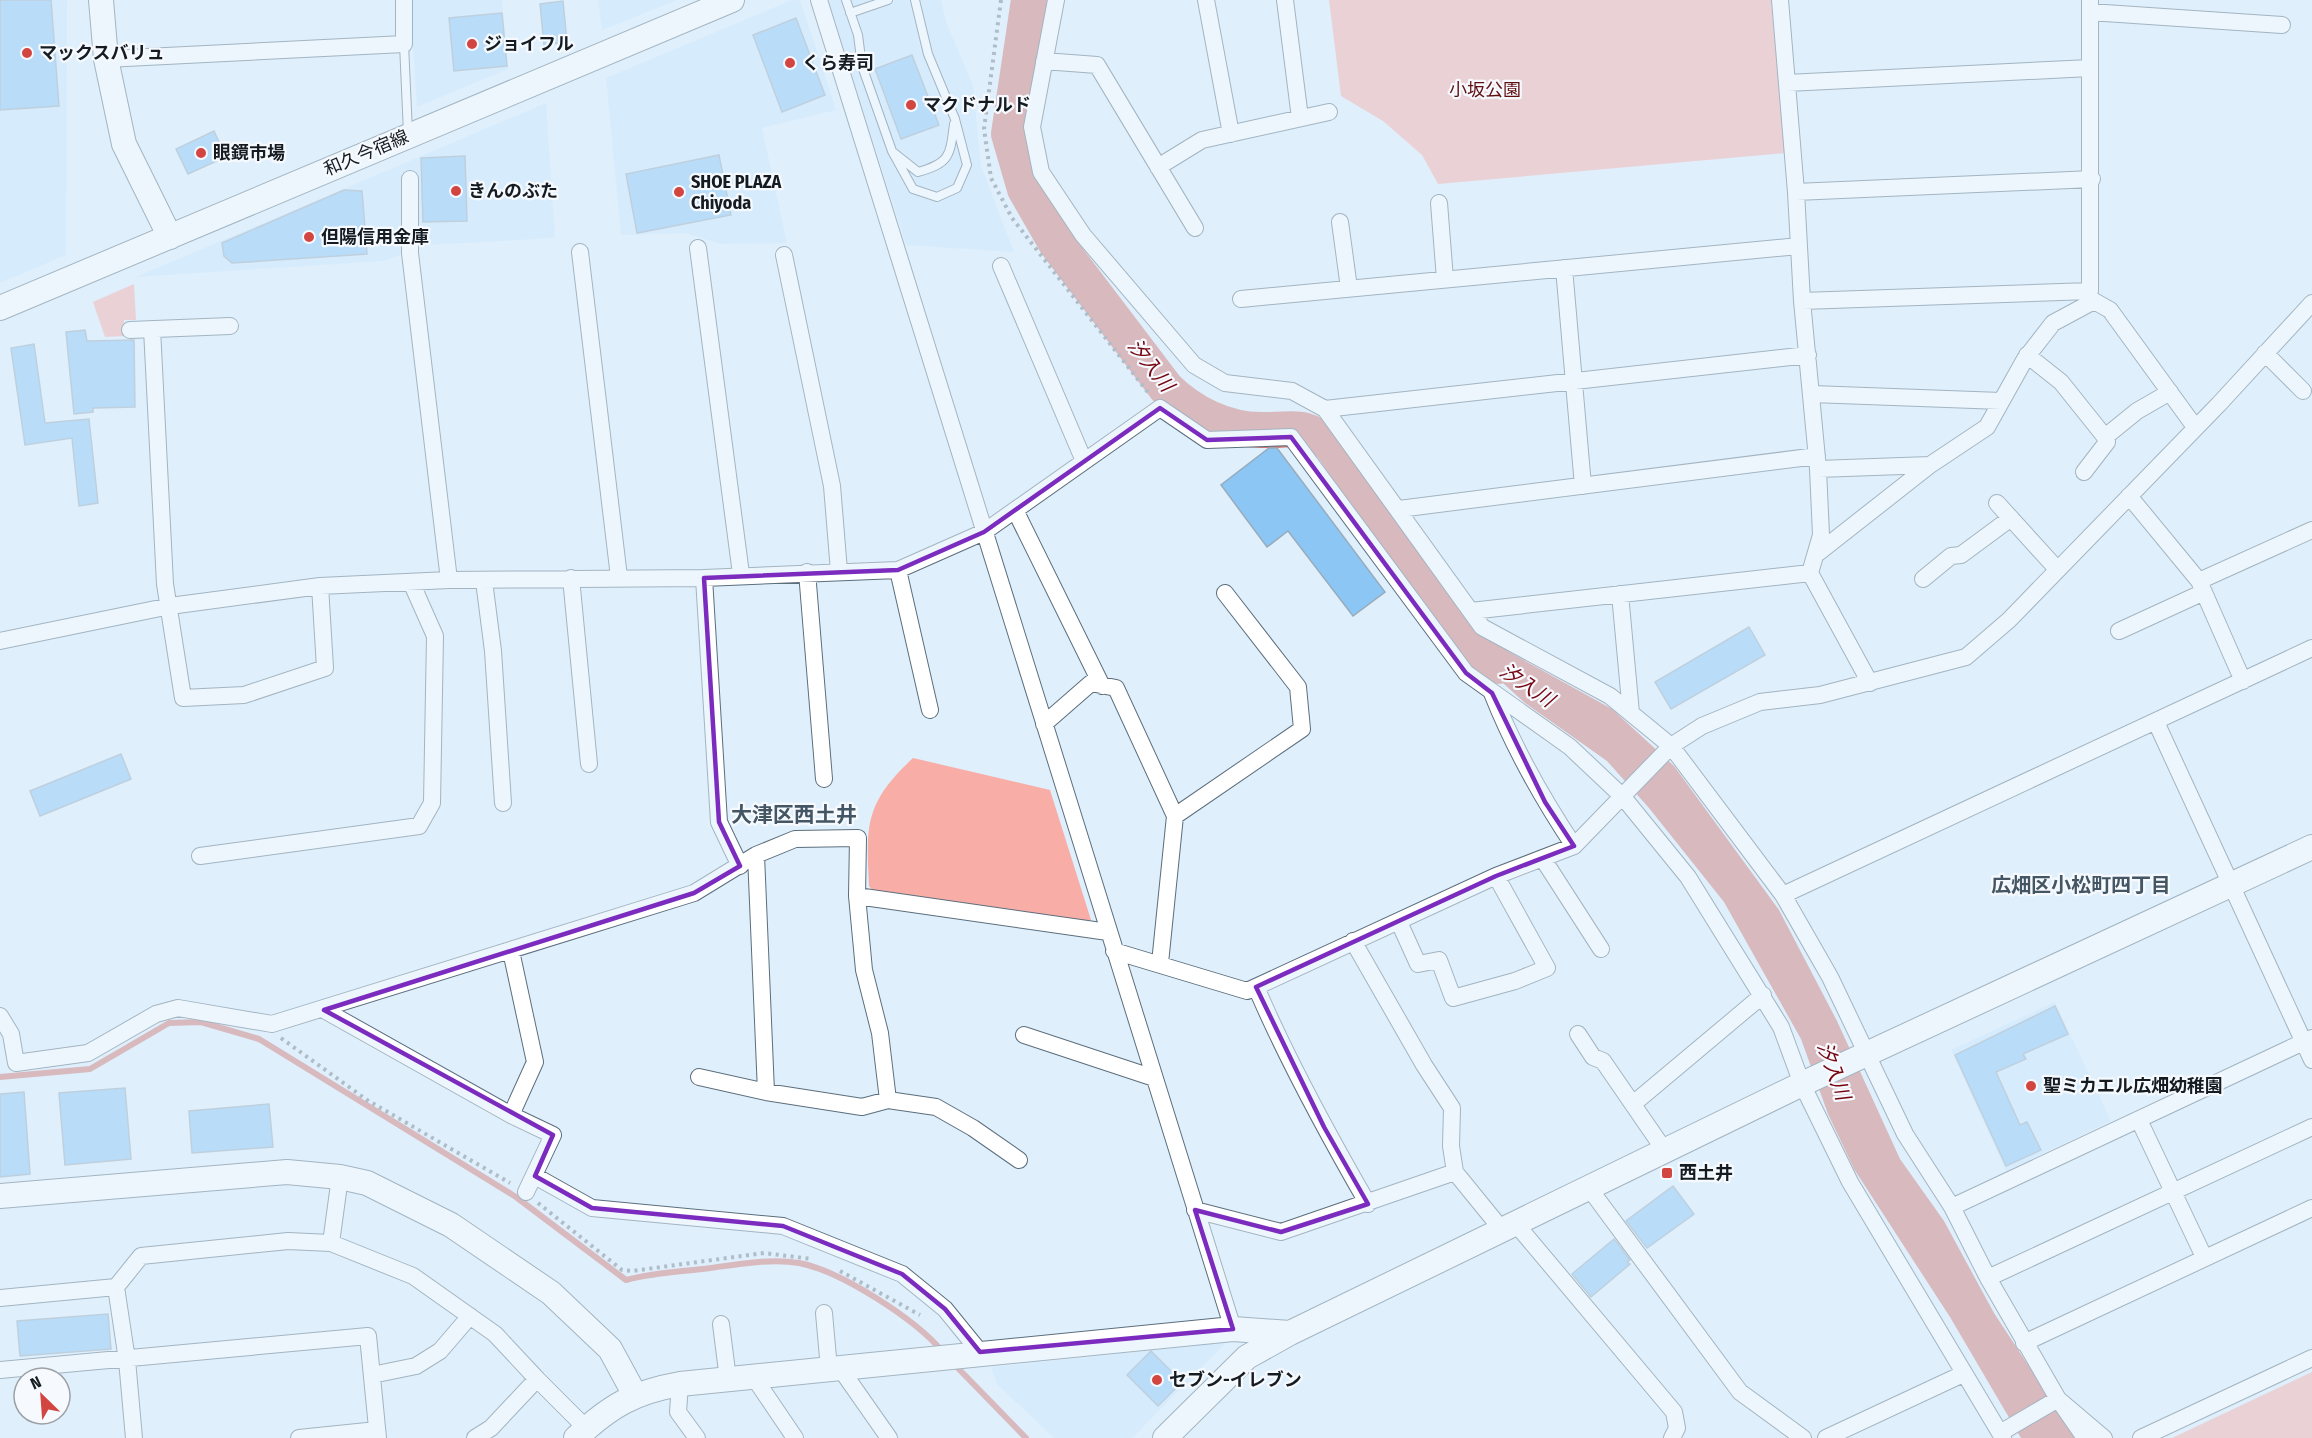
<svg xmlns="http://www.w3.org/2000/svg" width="2312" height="1438" font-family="'Fira Sans Condensed','Noto Sans JP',sans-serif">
  <rect width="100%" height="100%" fill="#dfeffc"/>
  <path fill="#cde7fd" d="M 0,0 L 67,0 L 66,255 L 0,283 Z
    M 410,0 L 502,0 L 508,69 L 417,107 Z
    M 598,0 L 677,0 L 602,30 Z
    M 792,0 L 800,0 L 836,110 L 762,128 L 787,243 L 721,244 L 685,233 L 621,235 L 606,78 Z
    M 828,0 L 941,0 L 946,22 L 973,85 L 981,166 L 1014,252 L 906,245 Z
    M 546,103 L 555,238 L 429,245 L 383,261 L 136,277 Z
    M 2055,1002 L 2111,1121 L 2006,1171 L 1951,1050 Z
    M 1221,1343 L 1224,1345 L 1132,1438 L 1054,1438 L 997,1384 L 991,1367 Z"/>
  <path fill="#f8aea7" d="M 1329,0 L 1771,0 L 1785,153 L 1438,184 L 1422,155 L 1383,121 L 1341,96 Z
    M 134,284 L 136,320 L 124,320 L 125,336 L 105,337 L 93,302 Z
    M 913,758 L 1050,790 L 1091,920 L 1083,926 L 873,891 L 869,886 C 866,824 865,803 913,758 Z
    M 2312,1372 L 2312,1438 L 2172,1438 Z"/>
  <path fill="#d17972" d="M 1434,571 L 1484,638 L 1612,709 L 1674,766 L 1701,803 L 1779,910 L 1837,1021 L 1900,1159 L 1944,1221 L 1994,1313 L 2076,1438 L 2021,1438 L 1950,1317 L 1854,1169 L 1828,1114 L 1801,1039 L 1724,902 L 1649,808 L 1607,761 L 1525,703 L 1472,655 Z"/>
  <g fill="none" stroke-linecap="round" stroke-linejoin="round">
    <path stroke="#d17972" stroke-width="6" d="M 0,1077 L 90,1069 L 169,1023 L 201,1022 L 259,1039 L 516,1197 L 626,1280 C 652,1273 676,1272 703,1269 C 733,1265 769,1258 799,1263 C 841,1271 915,1319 942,1351
      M 953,1363 L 1026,1438"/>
    <path stroke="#d17972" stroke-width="36" d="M 1029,0 L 1009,134 L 1025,189 L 1056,243 L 1166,388 C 1191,413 1226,430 1261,430 C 1297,431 1299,422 1331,445 L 1459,630 L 1498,666"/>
  </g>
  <path fill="#8cc6f4" stroke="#98abbb" stroke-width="1.5" d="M 0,0 L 51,0 L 59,106 L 0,110 Z
    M 563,1 L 567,42 L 544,45 L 540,4 Z
    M 502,13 L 507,66 L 454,71 L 449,18 Z
    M 796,18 L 825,95 L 782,112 L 753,35 Z
    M 912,55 L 939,125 L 901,139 L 875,69 Z
    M 214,131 L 226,157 L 188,174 L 176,149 Z
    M 719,155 L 731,215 L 637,233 L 626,174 Z
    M 465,156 L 467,221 L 423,222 L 421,158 Z
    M 344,190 L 362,191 L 367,254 L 232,263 L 224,256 L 222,243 Z
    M 85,330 L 87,341 L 134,340 L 135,407 L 93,408 L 93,412 L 74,414 L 66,332 Z
    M 34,344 L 45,423 L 89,419 L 98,503 L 79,506 L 72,438 L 25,445 L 11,348 Z
    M 1269,448 L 1277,448 L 1385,592 L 1353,616 L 1288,531 L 1267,547 L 1221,485 Z
    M 1749,627 L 1765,655 L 1671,709 L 1655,682 Z
    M 121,754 L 131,779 L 40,816 L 30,791 Z
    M 2055,1006 L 2068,1034 L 2023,1054 L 2026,1059 L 1996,1072 L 2020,1125 L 2027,1122 L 2041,1150 L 2006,1166 L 1955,1055 Z
    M 125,1088 L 131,1159 L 65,1165 L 59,1093 Z
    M 24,1092 L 30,1174 L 0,1177 L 0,1094 Z
    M 269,1104 L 273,1147 L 192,1153 L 189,1111 Z
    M 1673,1186 L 1694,1214 L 1647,1248 L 1626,1221 Z
    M 1614,1239 L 1630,1260 L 1627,1262 L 1630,1264 L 1591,1297 L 1572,1274 Z
    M 108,1314 L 111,1349 L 20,1356 L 17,1321 Z
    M 1151,1351 L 1182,1382 L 1158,1406 L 1127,1375 Z"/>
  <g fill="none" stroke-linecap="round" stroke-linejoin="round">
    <g stroke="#5c6e7c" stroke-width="10">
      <path id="lane" d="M 846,0 L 858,35 L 862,66 L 892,151 L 913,189 L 937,197 L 957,188 L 967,165 L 955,119 L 928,54 L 915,0
        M 850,13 L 888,0
        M 404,44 L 408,133
        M 894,153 L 918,172 C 950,163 950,156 954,124"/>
    </g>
    <g stroke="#5c6e7c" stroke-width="18">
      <path id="street" d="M 819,0 L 1233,1329
        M 1056,0 L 1032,127 L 1041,172 L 1083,235 L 1194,365 L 1225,383 L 1292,391 L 1325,409 L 1482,627 L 1610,696 L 1671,746 L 1783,895 L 1830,977 L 1905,1134 L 1952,1207 L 1988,1278 L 2058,1399 L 2104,1438
        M 1206,0 L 1231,134
        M 1285,0 L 1300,118
        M 1780,0 L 1796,192 L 1802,301 L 1818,469 L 1821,535 L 1810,573 L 1870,683
        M 2090,12 L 2282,25
        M 106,59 L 404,44 L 404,0
        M 1044,61 L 1097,65 L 1195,228
        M 1787,83 L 2090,68
        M 1158,167 L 1202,140 L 1329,112
        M 410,179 L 410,253 L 449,580
        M 1796,192 L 2092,179
        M 1439,203 L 1445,279
        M 1340,222 L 1349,288
        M 698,248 L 741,574
        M 580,252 L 619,577
        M 784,255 L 832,486 L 839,571
        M 1001,266 L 1084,461
        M 1564,268 L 1583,486
        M 1241,299 L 1799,246
        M 1802,301 L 2090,291 L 2090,0
        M 152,329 L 165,584 L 183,698 L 244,695 L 325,668 L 320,586
        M 130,330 L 230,326
        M 2265,353 L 2303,391
        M 2027,355 L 2061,382 L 2105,437
        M 1812,394 L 2001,401
        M 1325,409 L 1808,355
        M 1818,469 L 1930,465
        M 2084,472 L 2107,442 L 2105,437 L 2137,411 L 2170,392
        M 2129,496 L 2199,581 L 2243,681
        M 1997,503 L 2056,568
        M 1399,509 L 1817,456
        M 1015,510 L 1102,686
        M 1818,553 L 1930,465 L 1987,427 L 2025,359 L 2053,323 L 2094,301 L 2110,310 L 2195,427
        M 898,570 L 930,710
        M 807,572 L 824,779
        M 571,578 L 589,764
        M 704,578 L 719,822 L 740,866
        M 1923,579 L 1951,556 L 1961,555 L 2011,518
        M 484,581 L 493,651 L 503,803
        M 2199,581 L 2312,530
        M 1620,594 L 1631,713
        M 1471,611 L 1810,573
        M 2119,631 L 2204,592
        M 0,641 L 170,606 L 320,586 L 449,580 L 704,578 L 898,570 L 984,532 L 1160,408 L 1207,440 L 1291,437 L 1466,673 L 1570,747 L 1623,797 L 1688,877 L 1781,1027 L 1802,1084 L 1850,1182 L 2003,1438
        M 1492,693 C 1513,746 1542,798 1574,846
        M 2156,722 L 2312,1060
        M 1044,724 L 1091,683 L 1116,688 L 1175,816 L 1302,729 L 1298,687 L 1225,593
        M 756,855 L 766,1092
        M 200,856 L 419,826 L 432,803 L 435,636 L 411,582
        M 1543,859 L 1601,949
        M 1783,895 L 2312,648
        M 857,896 L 1108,932
        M 1399,922 L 1418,964 L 1439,960 L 1453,998 L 1515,981 L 1547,968 L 1496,876
        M 1353,941 L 1424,1065 L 1452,1108 L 1451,1146 L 1455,1172 L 1503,1231
        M 1114,951 L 1247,991 L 1496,876 L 1574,846 L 1671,746 L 1702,726 L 1760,702 L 1820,695 L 1966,657 L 2009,620 L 2219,404 L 2312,303
        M 1160,963 L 1175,816
        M 1256,987 C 1288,1062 1327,1133 1368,1204
        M 324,1010 L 511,1115 L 553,1135 L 526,1192
        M 0,1016 L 11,1034 L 16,1063 L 88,1053 L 156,1014 L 178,1008 L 272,1024 L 694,893 L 756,855 L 795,839 L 858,838 L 857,896 L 864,970 L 880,1033 L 888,1100
        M 1578,1034 L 1593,1057 L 1603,1061 L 1665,1151
        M 1024,1035 L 1154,1078
        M 699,1077 L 766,1092 L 862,1107 L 888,1100 L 936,1107 L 973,1128 L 1019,1160
        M 1633,1104 L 1763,995
        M 511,1115 L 535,1062 L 511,951
        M 2139,1120 L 2204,1257
        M 535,1176 L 592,1208 L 783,1226 L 902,1274 L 945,1309 L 980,1352
        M 1589,1188 L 1740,1392 L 1803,1438
        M 1952,1207 L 2312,1038
        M 1195,1210 L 1281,1232 L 1455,1172
        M 1516,1224 L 1674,1412 L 1677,1428 L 1672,1438
        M 331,1243 L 340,1177
        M 1988,1278 L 2312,1127
        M 0,1298 L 116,1287
        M 824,1313 L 829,1369
        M 721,1324 L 728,1379
        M 2024,1343 L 2312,1208
        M 840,1368 L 889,1438
        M 0,1370 L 368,1336 L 378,1438
        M 372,1375 L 416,1366 L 440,1351 L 470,1316
        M 753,1376 L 795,1438
        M 537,1379 L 586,1428
        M 680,1384 L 678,1412 L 697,1438
        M 2000,1433 L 2058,1399 L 2085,1438
        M 134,1438 L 127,1360 L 116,1287 L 141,1256 L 288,1241 L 331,1243 L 413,1276 L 495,1334 L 537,1379 L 491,1428 L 475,1438
        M 299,1438 L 377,1430
        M 1826,1438 L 1963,1374
        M 2141,1438 L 2312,1358"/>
    </g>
    <g stroke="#5c6e7c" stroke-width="26">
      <path id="secondary" d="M 101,0 L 106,59 L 124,144 L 170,237
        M 0,308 L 732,0
        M 0,1196 L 287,1172 L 340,1177 L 367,1183 L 451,1225 L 551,1293 L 610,1349 L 635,1395
        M 576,1438 C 610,1406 634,1392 680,1384 L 1233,1329 L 1290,1333
        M 1165,1438 L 1247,1357 L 1290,1333 L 1802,1084 L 2312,847"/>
    </g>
    <path stroke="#76818a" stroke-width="4" stroke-dasharray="3 4.5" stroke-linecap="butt" d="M 1001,0 L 984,129 L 991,178 L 1012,218 L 1150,395
      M 281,1038 L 367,1100 L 510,1183
      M 538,1203 L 622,1270 L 632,1271 L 764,1253 L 812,1259
      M 840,1271 L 920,1315"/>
    <use href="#lane" stroke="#fff" stroke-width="8"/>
    <use href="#street" stroke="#fff" stroke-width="16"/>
    <use href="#secondary" stroke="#fff" stroke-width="24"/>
  </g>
  <path d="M0 0H2312V1438H0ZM 1160,408 L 1207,440 L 1291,437 L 1466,673 L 1492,693 L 1545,802 L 1574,846 L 1496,876 L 1256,987 L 1324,1127 L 1368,1204 L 1281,1232 L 1195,1210 L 1233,1329 L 980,1352 L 945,1309 L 902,1274 L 783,1226 L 592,1208 L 535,1176 L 553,1135 L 324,1010 L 694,893 L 740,866 L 719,822 L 704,578 L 898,570 L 984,532 Z" fill="#dfeffc" fill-opacity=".55" fill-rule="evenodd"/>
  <path fill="none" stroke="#7b2cbf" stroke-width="4.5" stroke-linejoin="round" d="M 1160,408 L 1207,440 L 1291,437 L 1466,673 L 1492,693 L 1545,802 L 1574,846 L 1496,876 L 1256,987 L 1324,1127 L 1368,1204 L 1281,1232 L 1195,1210 L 1233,1329 L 980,1352 L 945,1309 L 902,1274 L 783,1226 L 592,1208 L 535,1176 L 553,1135 L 324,1010 L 694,893 L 740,866 L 719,822 L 704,578 L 898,570 L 984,532 Z"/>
  <g fill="#d34541" stroke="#f6fafe" stroke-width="2">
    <circle cx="472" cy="44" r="6"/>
    <circle cx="27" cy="53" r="6"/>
    <circle cx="790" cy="63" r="6"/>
    <circle cx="911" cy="105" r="6"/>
    <circle cx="201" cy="153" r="6"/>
    <circle cx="456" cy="191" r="6"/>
    <circle cx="679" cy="192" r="6"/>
    <circle cx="309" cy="237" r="6"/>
    <circle cx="2031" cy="1086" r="6"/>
    <rect x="1661" y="1167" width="12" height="12" rx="3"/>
    <circle cx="1157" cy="1380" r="6"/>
  </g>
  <g text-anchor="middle" stroke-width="4.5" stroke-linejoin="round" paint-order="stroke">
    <g font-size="18" font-weight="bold" fill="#141b21" stroke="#f6fafe" text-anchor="start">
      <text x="484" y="50">ジョイフル</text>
      <text x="39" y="59">マックスバリュ</text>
      <text x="802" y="69">くら寿司</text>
      <text x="923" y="111">マクドナルド</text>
      <text x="213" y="159">眼鏡市場</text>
      <text x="691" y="188">SHOE PLAZA<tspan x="691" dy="21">Chiyoda</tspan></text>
      <text x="468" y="197">きんのぶた</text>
      <text x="321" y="243">但陽信用金庫</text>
      <text x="2043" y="1092">聖ミカエル広畑幼稚園</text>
      <text x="1679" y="1179">西土井</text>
      <text x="1169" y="1386">セブン-イレブン</text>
    </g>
    <g font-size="18" fill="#601011" stroke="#f6fafe">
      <text x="1485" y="96">小坂公園</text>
    </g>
    <g font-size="18" fill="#141b21" stroke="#f6fafe">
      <text transform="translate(366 153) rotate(-23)" y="6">和久今宿線</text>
    </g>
    <g font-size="20" font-style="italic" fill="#76050f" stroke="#f6fafe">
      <text transform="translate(1151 365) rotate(52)" y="7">汐入川</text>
      <text transform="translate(1527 685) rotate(34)" y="7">汐入川</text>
      <text transform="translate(1834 1071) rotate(70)" y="7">汐入川</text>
    </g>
    <g font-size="20" font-weight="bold" fill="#445563" stroke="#f6fafe">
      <text x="2081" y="892">広畑区小松町四丁目</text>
    </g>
    <g font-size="21" font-weight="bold" fill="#445563" stroke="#f6fafe">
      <text x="794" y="822">大津区西土井</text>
    </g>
  </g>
  <g transform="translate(42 1396) rotate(335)"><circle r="28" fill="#f6fafe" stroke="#9ca1a6" stroke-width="1.5"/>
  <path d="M0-4.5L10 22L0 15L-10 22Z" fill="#d34541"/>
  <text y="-9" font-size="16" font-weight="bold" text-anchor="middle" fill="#141b21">N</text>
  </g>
</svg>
